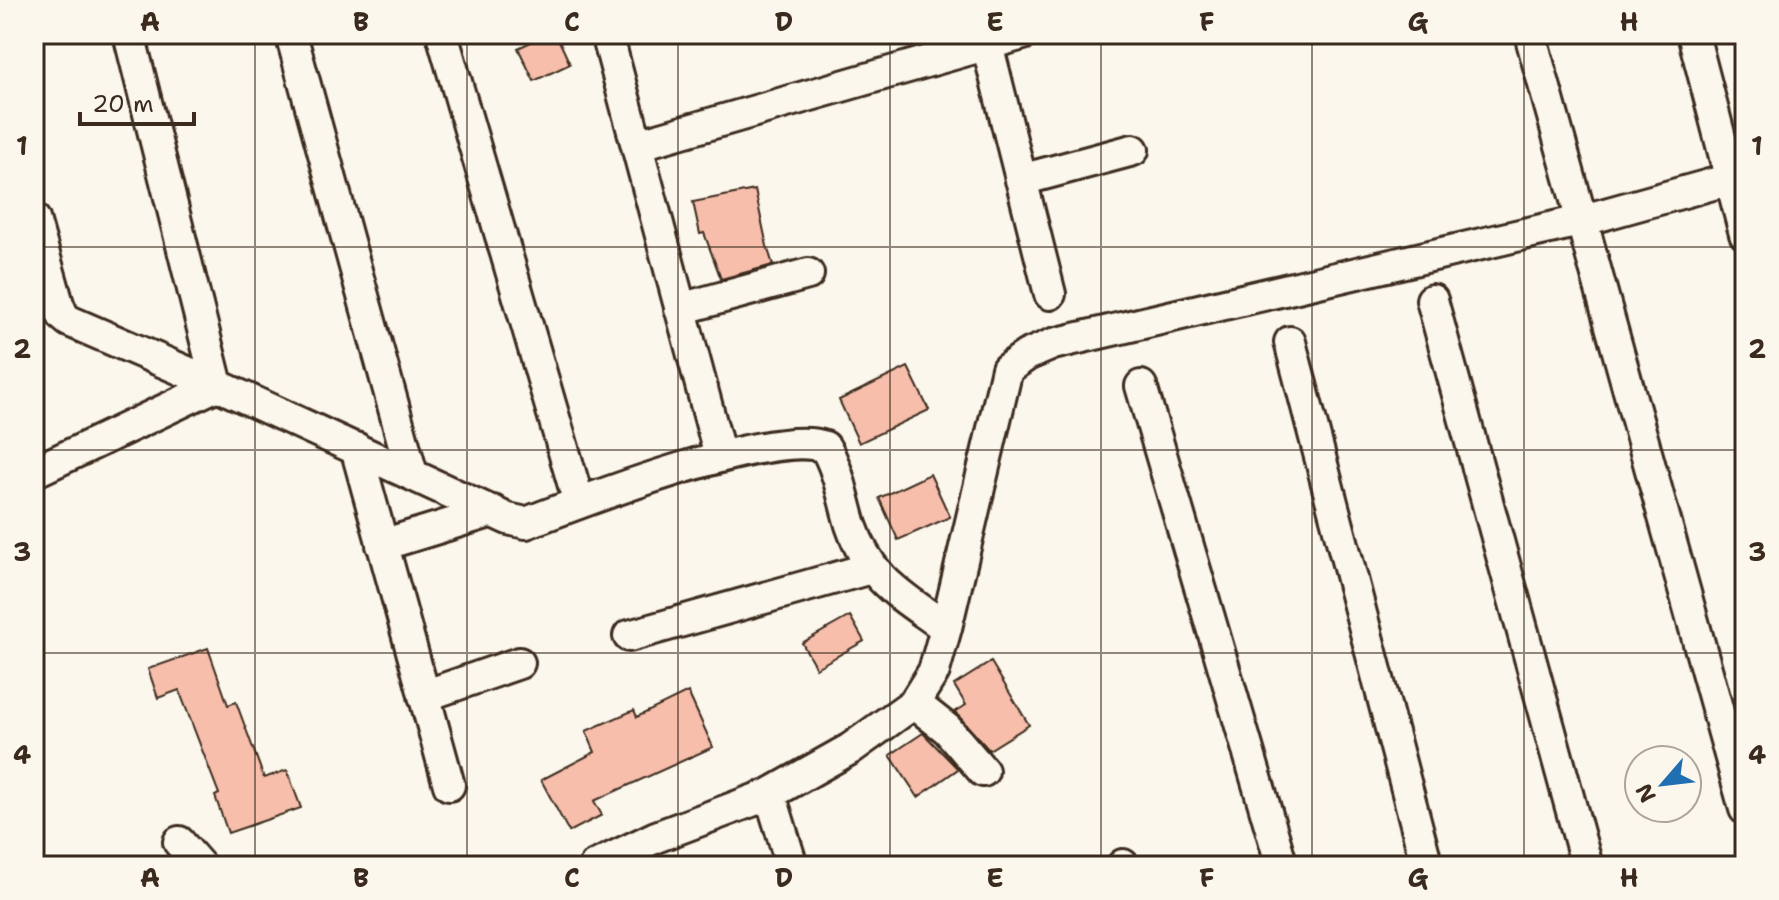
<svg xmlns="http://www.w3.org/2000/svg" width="1779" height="900" font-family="'Shantell Sans',sans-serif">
  <rect width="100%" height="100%" fill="#fbf7ec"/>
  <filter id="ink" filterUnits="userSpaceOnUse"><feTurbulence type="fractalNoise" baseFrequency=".0125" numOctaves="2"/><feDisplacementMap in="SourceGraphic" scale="16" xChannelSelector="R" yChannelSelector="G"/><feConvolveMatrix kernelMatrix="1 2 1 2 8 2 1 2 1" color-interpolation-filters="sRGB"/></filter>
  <g filter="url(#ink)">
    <path fill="#f6beab" stroke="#3b2a1e" stroke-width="2" d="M 548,34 L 556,34 L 570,64 L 534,81 L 518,48 Z
      M 755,190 L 767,246 L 773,265 L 721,279 L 704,233 L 700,234 L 693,202 Z
      M 908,367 L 929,410 L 859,443 L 839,400 Z
      M 930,474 L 950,517 L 898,540 L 879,498 Z
      M 850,616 L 864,641 L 816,668 L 802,643 Z
      M 208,648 L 228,705 L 236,702 L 264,778 L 287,770 L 301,808 L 228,833 L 215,796 L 219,794 L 179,690 L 158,698 L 148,669 Z
      M 991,662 L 1029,725 L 989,750 L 955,712 L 966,705 L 954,685 Z
      M 688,692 L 713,747 L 594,801 L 602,815 L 569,832 L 541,780 L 595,752 L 586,731 L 634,710 L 637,717 Z
      M 923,733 L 958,769 L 918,797 L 890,755 Z"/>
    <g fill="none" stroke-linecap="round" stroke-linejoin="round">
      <g stroke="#3b2a1e" stroke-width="36">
        <path id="street" d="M 291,34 L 412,474
          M 442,34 L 579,503
          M 607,34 L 720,456
          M 1530,34 L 1745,809
          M 1693,34 L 1745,234
          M 987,44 L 1050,294
          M 637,145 L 1023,34
          M 1021,180 L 1133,150
          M 34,219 L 58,304 L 63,316 L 69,321 L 217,385 L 508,519 L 526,523 C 583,501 774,427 825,447 C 839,470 843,499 851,525 C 870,581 901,595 946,628
          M 1432,300 L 1587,866
          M 680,309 L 808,274
          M 1290,342 L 1427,866
          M 1141,386 L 1282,866
          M 356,448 L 449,785
          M 34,472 L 217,385 L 129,34
          M 382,545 L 493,511
          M 629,636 L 871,568
          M 424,696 L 519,663
          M 914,703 L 947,729 L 983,771
          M 770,794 L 792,866
          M 179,842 L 200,866
          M 1123,865 L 1124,866
          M 595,866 L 656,837 L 770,794 L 850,749 L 914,703 L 934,671 L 946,628 L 1007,369 L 1027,355 L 1053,344 L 1580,221 L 1745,175"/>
      </g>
      <use href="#street" stroke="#fbf7ec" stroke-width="30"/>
    </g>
  </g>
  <path fill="none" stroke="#3b2a1e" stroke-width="2" stroke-opacity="0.55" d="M 255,34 L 255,866M 467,34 L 467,866M 678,34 L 678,866M 890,34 L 890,866M 1101,34 L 1101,866M 1312,34 L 1312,866M 1524,34 L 1524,866M 34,247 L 1745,247M 34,450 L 1745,450M 34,653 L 1745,653"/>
  <rect width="1779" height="900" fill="none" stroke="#fbf7ec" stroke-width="88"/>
  <g transform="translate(1663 784) rotate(242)"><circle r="38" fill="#fbf7ec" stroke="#aea59a" stroke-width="2"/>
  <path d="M0-6L14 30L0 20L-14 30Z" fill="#1f6fb2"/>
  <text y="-12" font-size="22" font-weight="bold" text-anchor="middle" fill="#3b2a1e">N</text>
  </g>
  <path d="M80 112v12h114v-12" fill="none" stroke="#3b2a1e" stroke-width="4"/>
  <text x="92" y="112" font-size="24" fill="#3b2a1e" stroke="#fbf7ec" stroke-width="6" paint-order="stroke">20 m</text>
  <rect x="44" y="44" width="1691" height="812" fill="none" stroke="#3b2a1e" stroke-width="3"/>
  <g font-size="26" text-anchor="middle" font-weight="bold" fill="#3b2a1e">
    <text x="150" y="31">A</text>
    <text x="361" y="31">B</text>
    <text x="572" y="31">C</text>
    <text x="784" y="31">D</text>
    <text x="995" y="31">E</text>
    <text x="1207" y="31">F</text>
    <text x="1418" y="31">G</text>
    <text x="1629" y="31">H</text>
    <text x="22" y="155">1</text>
    <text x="1757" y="155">1</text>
    <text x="22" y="358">2</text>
    <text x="1757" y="358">2</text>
    <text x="22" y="561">3</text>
    <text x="1757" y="561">3</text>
    <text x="22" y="764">4</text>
    <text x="1757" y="764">4</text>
    <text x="150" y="887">A</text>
    <text x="361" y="887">B</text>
    <text x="572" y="887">C</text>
    <text x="784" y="887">D</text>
    <text x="995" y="887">E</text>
    <text x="1207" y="887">F</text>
    <text x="1418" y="887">G</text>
    <text x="1629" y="887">H</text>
  </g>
</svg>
